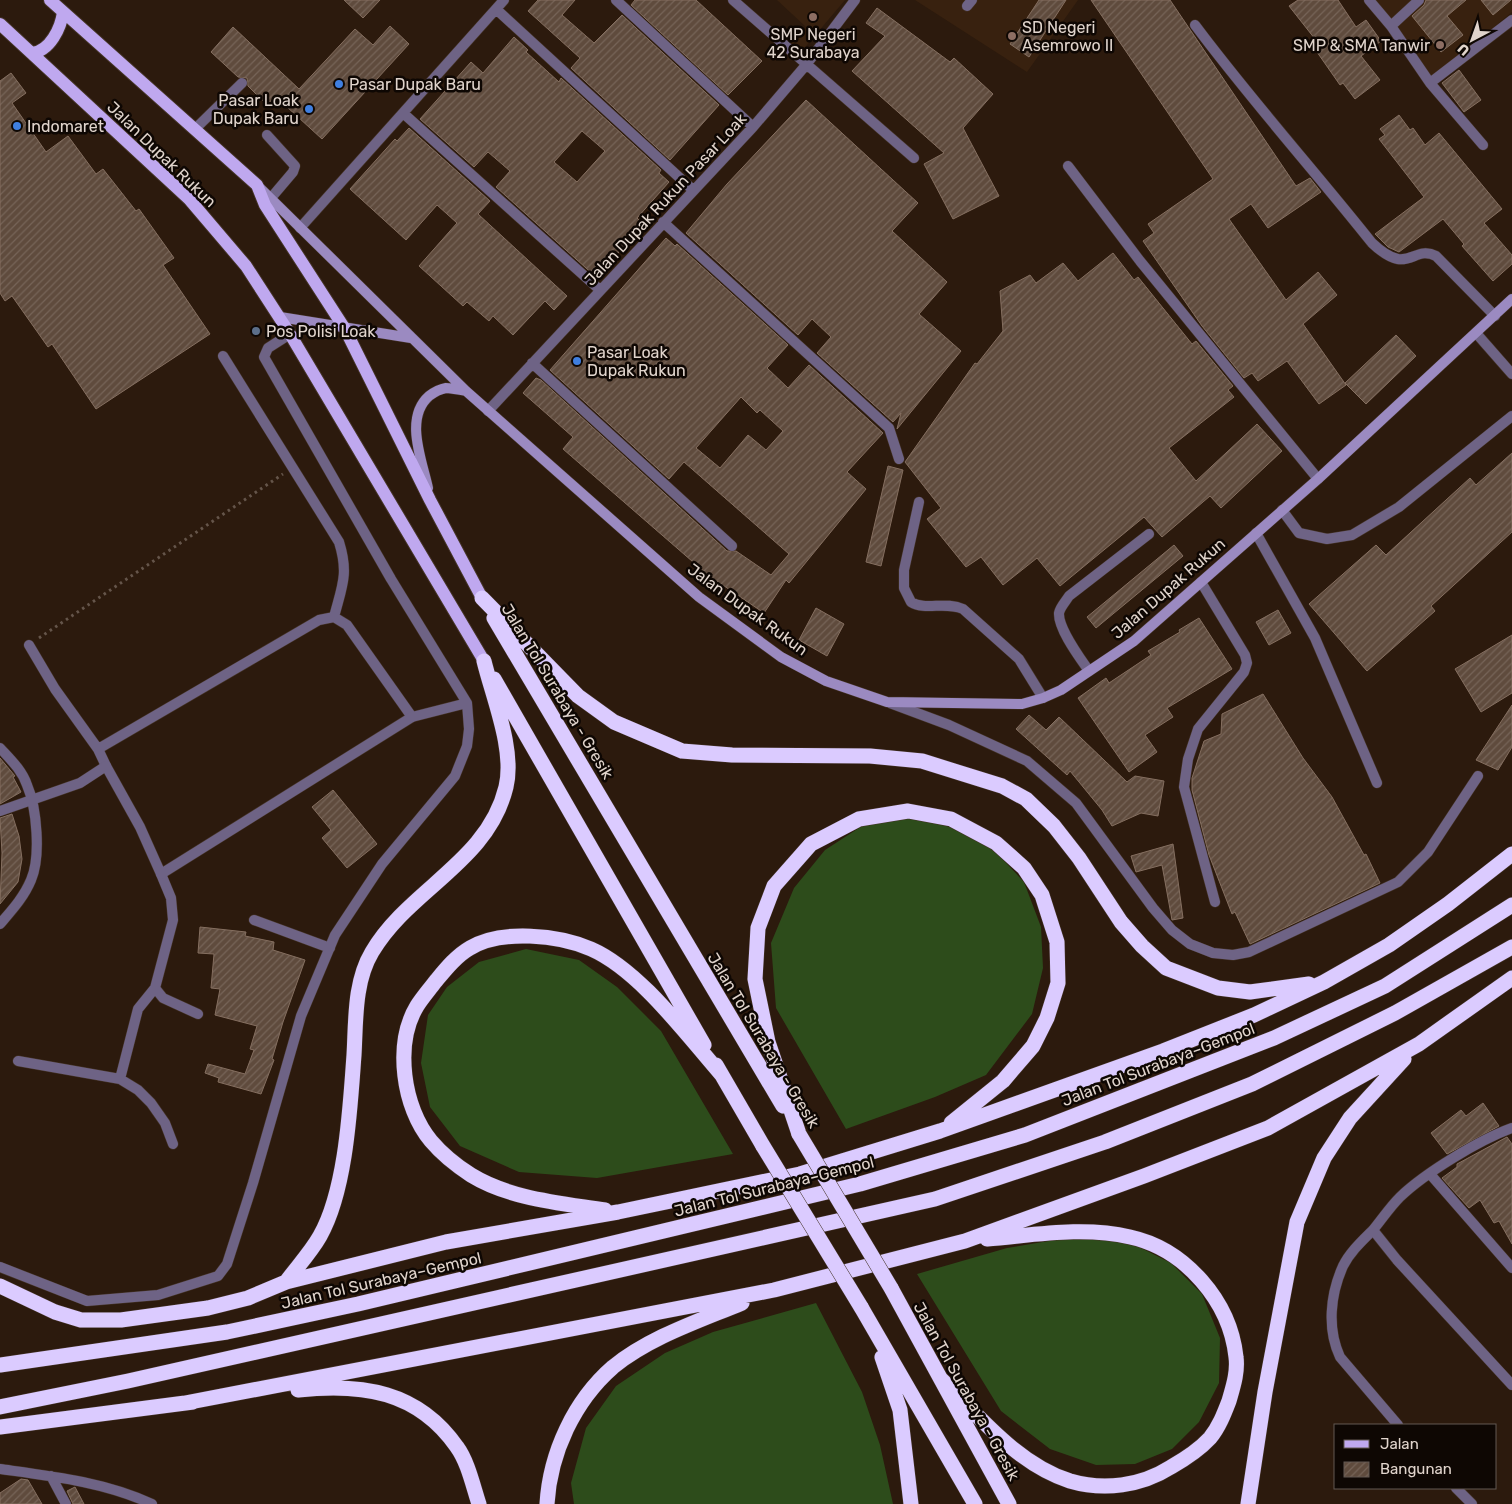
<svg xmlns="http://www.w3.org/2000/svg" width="1512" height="1504" font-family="Rubik,sans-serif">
  <defs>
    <pattern id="building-hatch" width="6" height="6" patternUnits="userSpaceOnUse" patternTransform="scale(1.25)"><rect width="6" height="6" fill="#5f4b3d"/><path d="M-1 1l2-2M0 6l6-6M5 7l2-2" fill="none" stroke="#766458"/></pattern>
  </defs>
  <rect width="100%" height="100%" fill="#2c1a0d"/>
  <path fill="#38210f" d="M 777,0 L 845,0 L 801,52 L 791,44 L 806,27 Z
    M 915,0 L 1078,0 L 1027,72 Z
    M 1370,0 L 1512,0 L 1512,12 L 1433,78 Z"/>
  <path fill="#2d4c1b" d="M 909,816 L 950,827 L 994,850 L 1024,882 L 1041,927 L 1043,968 L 1032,1014 L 986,1075 L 935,1097 L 846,1129 L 776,1008 L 771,943 L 794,888 L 825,850 L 862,826 Z
    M 526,949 L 579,960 L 617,987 L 661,1031 L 733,1154 L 597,1178 L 519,1172 L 460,1146 L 430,1107 L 421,1063 L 428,1015 L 447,987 L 479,962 Z
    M 1084,1235 L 1131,1243 L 1171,1263 L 1202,1294 L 1220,1338 L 1219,1383 L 1199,1422 L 1172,1449 L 1135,1464 L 1096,1465 L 1050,1449 L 1001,1411 L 917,1274 L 1007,1248 Z
    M 816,1303 L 862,1392 L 880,1445 L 893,1504 L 574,1504 L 571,1483 L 586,1428 L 616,1386 L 665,1353 L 713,1332 Z"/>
  <path fill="url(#building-hatch)" stroke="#856f60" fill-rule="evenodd" d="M 344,0 L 380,0 L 363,18 Z
    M 538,0 L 575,0 L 562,15 L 594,43 L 622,15 L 719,105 L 670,160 L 571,68 L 580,58 L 528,11 Z
    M 635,0 L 696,0 L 762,61 L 728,95 L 631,5 Z
    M 1039,0 L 1066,0 L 1029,57 L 1010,44 Z
    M 1091,0 L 1170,0 L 1296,186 L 1310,178 L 1321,192 L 1268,228 L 1251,204 L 1229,219 L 1286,300 L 1318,272 L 1337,295 L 1303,324 L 1346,385 L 1319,404 L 1287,361 L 1258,381 L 1252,373 L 1244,378 L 1202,326 L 1143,241 L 1154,233 L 1148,224 L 1213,179 Z
    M 1298,0 L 1338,0 L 1356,27 L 1366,20 L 1381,41 L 1361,56 L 1380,80 L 1355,99 L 1343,83 L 1340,85 L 1310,42 L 1315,39 L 1289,6 Z
    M 1426,0 L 1466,0 L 1447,16 L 1463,35 L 1441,52 L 1412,16 L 1424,5 Z
    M 1481,0 L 1511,0 L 1493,15 Z
    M 877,8 L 950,62 L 954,58 L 993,94 L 963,128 L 999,196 L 953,219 L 924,164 L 944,153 L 852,71 L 885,36 L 866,23 Z
    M 390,26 L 409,44 L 322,139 L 275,96 L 267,105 L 248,86 L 247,78 L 238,77 L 211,52 L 233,27 L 299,89 L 355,29 L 373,45 Z
    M 514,37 L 528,50 L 526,52 L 559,82 L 561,78 L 661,170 L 659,173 L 669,182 L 637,218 L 644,225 L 596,277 L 496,187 L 510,171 L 488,152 L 474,167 L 420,119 L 471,62 L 483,73 ZM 582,131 L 605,151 L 577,182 L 554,162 Z
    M 1459,70 L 1481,100 L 1464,112 L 1442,83 Z
    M 11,73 L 26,93 L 12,103 L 46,152 L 68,136 L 96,174 L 103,169 L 136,211 L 139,209 L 174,258 L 163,265 L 210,334 L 96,409 L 52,344 L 48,347 L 12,296 L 5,301 L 0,293 L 0,81 Z
    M 806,100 L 918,203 L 892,231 L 947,282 L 919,314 L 961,351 L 897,429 L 901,413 L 893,422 L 817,353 L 831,337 L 812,319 L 798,335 L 686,233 L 727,184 Z
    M 1399,115 L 1410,130 L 1413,128 L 1425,145 L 1439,133 L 1502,209 L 1484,223 L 1512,255 L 1512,264 L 1493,281 L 1462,246 L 1464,244 L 1443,219 L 1399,252 L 1388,247 L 1375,234 L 1424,197 L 1379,139 L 1385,135 L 1380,129 Z
    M 409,128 L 490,201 L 478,214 L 567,296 L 554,310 L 545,301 L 513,335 L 493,316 L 489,321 L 467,302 L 463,306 L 419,266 L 457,223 L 437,205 L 406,240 L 350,189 L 395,139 L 397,141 Z
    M 666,238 L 675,246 L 677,244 L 788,345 L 767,368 L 788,388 L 809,365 L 883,433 L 847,472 L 866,489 L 789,583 L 786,580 L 764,613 L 708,575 L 563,449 L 573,437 L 523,393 L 536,378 L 541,380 L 727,551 L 736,551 L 771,575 L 789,554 L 684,462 L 669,479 L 550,370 ZM 741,397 L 757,413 L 760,410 L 783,431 L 766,450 L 748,435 L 720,468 L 696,448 Z
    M 1113,253 L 1134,280 L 1138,277 L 1192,344 L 1196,341 L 1233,386 L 1228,390 L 1234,397 L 1169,448 L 1196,481 L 1257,424 L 1282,451 L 1221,508 L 1210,496 L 1162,537 L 1144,517 L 1060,586 L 1037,558 L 1003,585 L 981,557 L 966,567 L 927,519 L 941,508 L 905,462 L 975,363 L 977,364 L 1003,331 L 1000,291 L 1030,275 L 1036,283 L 1063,263 L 1078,281 Z
    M 1396,335 L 1416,356 L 1366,404 L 1345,383 Z
    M 1512,453 L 1512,532 L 1431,606 L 1435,611 L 1367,671 L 1309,604 L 1376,545 L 1386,555 L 1470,478 L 1476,485 Z
    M 888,466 L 903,470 L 881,566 L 866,562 Z
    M 1174,545 L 1183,556 L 1096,628 L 1087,617 Z
    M 816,608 L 844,624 L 827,656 L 799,640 Z
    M 1278,610 L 1291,633 L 1269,645 L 1256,622 Z
    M 1199,618 L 1232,669 L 1167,708 L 1173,717 L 1145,735 L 1157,752 L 1129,772 L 1078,698 L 1106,678 L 1109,683 L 1151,655 L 1148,651 L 1180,632 L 1179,630 Z
    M 1512,635 L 1512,693 L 1481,712 L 1455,669 Z
    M 1263,694 L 1303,758 L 1332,797 L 1364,855 L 1366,854 L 1380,883 L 1250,944 L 1235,912 L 1232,914 L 1209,855 L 1192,790 L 1192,778 L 1204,741 L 1221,734 L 1222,714 Z
    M 1512,705 L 1512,747 L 1498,770 L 1476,760 Z
    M 1029,715 L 1046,730 L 1059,717 L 1127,782 L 1135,776 L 1164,781 L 1158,816 L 1141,813 L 1112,826 L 1102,810 L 1070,771 L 1067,775 L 1016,729 Z
    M 0,758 L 15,776 L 13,777 L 21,792 L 0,804 Z
    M 333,790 L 377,844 L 347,868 L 322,838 L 331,830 L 312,807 Z
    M 12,814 L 19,836 L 22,859 L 18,882 L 0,904 L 2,853 L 0,818 Z
    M 1173,844 L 1183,918 L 1172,920 L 1162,865 L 1136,872 L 1131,856 Z
    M 200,927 L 246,932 L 245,936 L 274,942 L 273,950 L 305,960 L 283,1022 L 272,1059 L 274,1060 L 261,1094 L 218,1082 L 219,1078 L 205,1073 L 208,1064 L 245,1074 L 254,1050 L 250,1049 L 257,1026 L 215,1015 L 220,989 L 211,988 L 214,954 L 198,953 Z
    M 1483,1103 L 1499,1126 L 1447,1154 L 1431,1133 L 1461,1110 L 1466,1116 Z
    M 1507,1137 L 1512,1144 L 1512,1244 L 1499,1221 L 1494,1223 L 1480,1200 L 1469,1208 L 1442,1178 L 1457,1167 L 1457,1164 Z
    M 21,1479 L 28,1480 L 42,1504 L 0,1504 L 0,1493 Z
    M 75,1487 L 84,1504 L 73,1504 L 67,1491 Z"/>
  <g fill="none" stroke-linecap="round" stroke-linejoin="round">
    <g stroke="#453428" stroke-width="11">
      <path id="service" d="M 616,0 L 753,127
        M 733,0 L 914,158
        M 967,6 L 972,0
        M 496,9 L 693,190
        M 1195,25 C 1251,100 1314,170 1372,243 C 1409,278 1412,244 1436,256 L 1495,316
        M 403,113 L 600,290
        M 196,128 L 242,83
        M 1068,166 L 1140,261 L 1318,479
        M 265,205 L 293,172 L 295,166 L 267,135
        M 663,222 L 889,428 L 899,459
        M 300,228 L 504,0
        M 1476,333 L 1512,374
        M 223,356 L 339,542 C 349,574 342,586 334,617
        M 532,363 L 732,546
        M 488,411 L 753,127 L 806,65 L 855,0
        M 919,502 L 904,570 L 904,588 L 911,602 C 925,611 945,601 963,609 L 1019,659 L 1043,698
        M 1282,510 L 1299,533 L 1327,539 L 1352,535 L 1399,507 L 1512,416
        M 1256,533 L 1315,638 L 1377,783
        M 1201,582 L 1245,655 L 1247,663 L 1244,672 L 1198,729 L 1188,759 L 1184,787 L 1215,902
        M 29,645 L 55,689 L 98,749 L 106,766
        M 1089,671 C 1080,658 1058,629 1059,613 C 1060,607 1066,601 1069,596 L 1149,534
        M 890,703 L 949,725 L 1027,761 L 1076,803 L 1153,908 L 1172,930 L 1190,944 L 1213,953 L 1233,955 L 1249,952 L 1398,882 L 1428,852 L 1478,776
        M 98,749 L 319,620 L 334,617 L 347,625 L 412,717
        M 161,874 L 171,898 L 173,920 L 155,988 L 163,998 L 198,1014
        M 18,1061 L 120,1079 L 138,1090 L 151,1103 L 165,1123 L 173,1144
        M 120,1079 L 138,1009 L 155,988"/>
    </g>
    <g stroke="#453428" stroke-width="11">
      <path id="minor" d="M 1369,0 L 1391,26 L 1430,83 L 1483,145
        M 1391,26 L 1419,0
        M 1430,83 L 1512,20
        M 0,748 C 10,759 22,770 27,785 C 37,808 41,857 31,880 C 24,897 12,910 0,924
        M 0,811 L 80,783 L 106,766 L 140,827 L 161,874 L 412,717 L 467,703
        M 254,920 L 330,948
        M 1512,1128 C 1479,1140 1425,1173 1400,1197 C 1390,1207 1382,1219 1373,1230 L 1397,1260 L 1512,1385
        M 1430,1174 L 1512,1268
        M 1373,1230 C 1362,1241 1350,1252 1343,1266 C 1330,1295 1327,1329 1340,1357 L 1398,1425
        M 0,1267 L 87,1301 L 158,1295 L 218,1276 L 227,1264 L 253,1183 L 301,1016 L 335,935 L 382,864 L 455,776 L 467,746 L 469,729 L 467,703 L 391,579 L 264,357 L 268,348 L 290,334
        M 0,1469 C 51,1476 105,1482 152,1504
        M 51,1476 L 66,1504
        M 1456,1488 L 1472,1504"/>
    </g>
    <g stroke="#453428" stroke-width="11">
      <path id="secondary" d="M 258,186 L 466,391 L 699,597 L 781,657 L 826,681 L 887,702 L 1022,704 L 1043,698 L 1061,690 L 1134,641 L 1318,479 L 1512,299
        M 280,317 L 411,338
        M 428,488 C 422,460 404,418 429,396 C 433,393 440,389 446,388 C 452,388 459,390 466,391"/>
    </g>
    <g stroke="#453428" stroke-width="14">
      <path id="primary" d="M 50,0 L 257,185 L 265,205 L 345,329 L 430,500 L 482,598
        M 0,24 L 189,199 L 246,266 L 290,334 L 484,661
        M 32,53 C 50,51 61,28 63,12"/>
    </g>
    <g stroke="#453428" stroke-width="16">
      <path id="motorway" d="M 482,598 L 578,696 L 614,722 L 682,751 L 732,755 L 870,756 L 922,761 L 1002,786 L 1026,799 L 1054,826 L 1079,858 L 1121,922 L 1142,946 L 1166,968 L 1218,988 L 1250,992 L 1309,984
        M 494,618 L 783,1106
        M 494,679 L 704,1045
        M 716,1065 L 763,1146
        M 799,1134 L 768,1042 L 755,979 L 758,928 L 774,886 L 811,844 L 859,819 L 908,811 L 951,819 L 996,843 L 1024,868 L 1042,895 L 1057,942 L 1058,983 L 1047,1018 L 1033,1046 L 1003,1081 L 951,1123
        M 605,1210 C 561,1203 510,1199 471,1175 C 457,1166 442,1154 431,1141 C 403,1108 394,1044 417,1006 C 422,998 429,990 435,982 C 445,970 456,956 470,948 C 501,929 559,935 591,949 C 639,970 686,1034 721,1074
        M 286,1282 C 297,1267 311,1252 320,1236 C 346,1190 350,1109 354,1055 C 356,1021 354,982 372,952 C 409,889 488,862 506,787 C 515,750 493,698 484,661
        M 0,1286 L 55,1312 L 81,1320 L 121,1320 L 208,1308 L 248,1298 L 286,1282 L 446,1242 L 618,1212 L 800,1174 L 940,1131 L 1163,1051 L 1254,1015 L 1324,982 L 1389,945 L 1448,904 L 1512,854
        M 891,1288 L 1009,1504
        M 861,1307 L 975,1504
        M 882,1357 L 900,1410 L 911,1504
        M 0,1365 L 227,1332 L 358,1304 L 860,1184 L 1025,1135 L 1274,1038 L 1385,986 L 1512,905
        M 941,1379 C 979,1416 1017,1464 1070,1481 C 1104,1491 1141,1486 1171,1467 C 1185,1459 1199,1450 1210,1438 C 1219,1427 1224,1414 1229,1401 C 1233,1387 1238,1372 1236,1357 C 1230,1301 1185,1249 1130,1237 C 1083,1226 1035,1235 987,1239
        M 298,1390 C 362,1383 418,1391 457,1447 C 468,1462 473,1486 479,1504
        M 185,1403 L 774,1290 L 965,1241 L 1144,1176 L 1268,1128 L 1419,1044 L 1512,978
        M 0,1407 L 128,1381 L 935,1199 L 1105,1142 L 1252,1084 L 1395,1013 L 1512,947
        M 0,1427 L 193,1402
        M 547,1504 C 550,1453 574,1401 613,1367 C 650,1337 699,1321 742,1303
        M 1248,1504 L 1265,1392 L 1297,1222 L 1324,1158 L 1350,1118 L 1404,1059"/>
    </g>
    <path stroke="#65554a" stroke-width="3" stroke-dasharray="2.5 4" stroke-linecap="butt" d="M 39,638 L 283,474"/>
    <use href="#service" stroke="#6e6385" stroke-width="10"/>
    <use href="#minor" stroke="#6e6385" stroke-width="10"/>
    <use href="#secondary" stroke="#9b8ac1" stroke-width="10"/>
    <use href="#primary" stroke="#bfa8ef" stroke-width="12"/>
    <use href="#motorway" stroke="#dbcbff" stroke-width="15"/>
    <g stroke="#453428" stroke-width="16" stroke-linecap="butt">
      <path id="motorway-bridge" d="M 799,1134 L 891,1288
        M 763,1146 L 861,1307"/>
    </g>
    <use href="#motorway-bridge" stroke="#dbcbff" stroke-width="15"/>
  </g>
  <g fill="#8d6e63" stroke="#0e0703" stroke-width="2">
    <circle cx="813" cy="17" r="5"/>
    <circle cx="1012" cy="36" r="5"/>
    <circle cx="1440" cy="45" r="5"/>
  </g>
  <g fill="#3f7fe0" stroke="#0e0703" stroke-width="2">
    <circle cx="339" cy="84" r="5"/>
    <circle cx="309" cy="109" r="5"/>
    <circle cx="17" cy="126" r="5"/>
    <circle cx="577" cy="361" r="5"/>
  </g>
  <circle fill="#5c6f8a" stroke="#0e0703" stroke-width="2" cx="256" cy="331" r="5"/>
  <g text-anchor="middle" stroke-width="5" stroke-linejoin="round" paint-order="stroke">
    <g font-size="16" fill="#e0d4cc" stroke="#0e0703" text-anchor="start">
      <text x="1022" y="33">SD Negeri<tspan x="1022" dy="18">Asemrowo II</tspan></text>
      <text x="813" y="40" text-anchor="middle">SMP Negeri<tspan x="813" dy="18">42 Surabaya</tspan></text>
      <text x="1430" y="51" text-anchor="end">SMP &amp; SMA Tanwir</text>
      <text x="349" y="90">Pasar Dupak Baru</text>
      <text x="299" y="106" text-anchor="end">Pasar Loak<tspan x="299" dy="18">Dupak Baru</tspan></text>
      <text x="27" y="132">Indomaret</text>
      <text x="266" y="337">Pos Polisi Loak</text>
      <text x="587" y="358">Pasar Loak<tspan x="587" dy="18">Dupak Rukun</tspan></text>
    </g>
    <g font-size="16" fill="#e0d4cc" stroke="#0e0703">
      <text transform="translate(162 154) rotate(44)" y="6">Jalan Dupak Rukun</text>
      <text transform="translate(665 199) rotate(-47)" y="6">Jalan Dupak Rukun Pasar Loak</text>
      <text transform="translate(1168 588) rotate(-41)" y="6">Jalan Dupak Rukun</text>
      <text transform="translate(748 609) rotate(36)" y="6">Jalan Dupak Rukun</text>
      <text transform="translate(558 691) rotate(59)" y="6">Jalan Tol Surabaya - Gresik</text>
      <text transform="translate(764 1040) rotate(59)" y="6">Jalan Tol Surabaya - Gresik</text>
      <text transform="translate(1158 1064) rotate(-21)" y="6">Jalan Tol Surabaya–Gempol</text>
      <text transform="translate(774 1186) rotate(-14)" y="6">Jalan Tol Surabaya–Gempol</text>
      <text transform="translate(381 1280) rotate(-13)" y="6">Jalan Tol Surabaya–Gempol</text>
      <text transform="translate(967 1391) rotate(61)" y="6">Jalan Tol Surabaya - Gresik</text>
    </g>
  </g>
  <rect x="1334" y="1424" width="162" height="65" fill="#0e0703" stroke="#625953"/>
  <rect x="1344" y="1440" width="25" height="8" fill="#bfa8ef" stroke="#625953"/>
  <text x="1380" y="1449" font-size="15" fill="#e0d4cc">Jalan</text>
  <rect x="1344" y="1462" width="25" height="15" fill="url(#building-hatch)" stroke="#625953"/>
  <text x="1380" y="1474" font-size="15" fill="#e0d4cc">Bangunan</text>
  <g transform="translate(1472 40) rotate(221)" stroke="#0e0703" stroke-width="4" paint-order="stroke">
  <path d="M0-4L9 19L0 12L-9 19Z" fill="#e0d4cc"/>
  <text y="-8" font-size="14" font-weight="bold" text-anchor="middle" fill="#e0d4cc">U</text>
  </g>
</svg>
